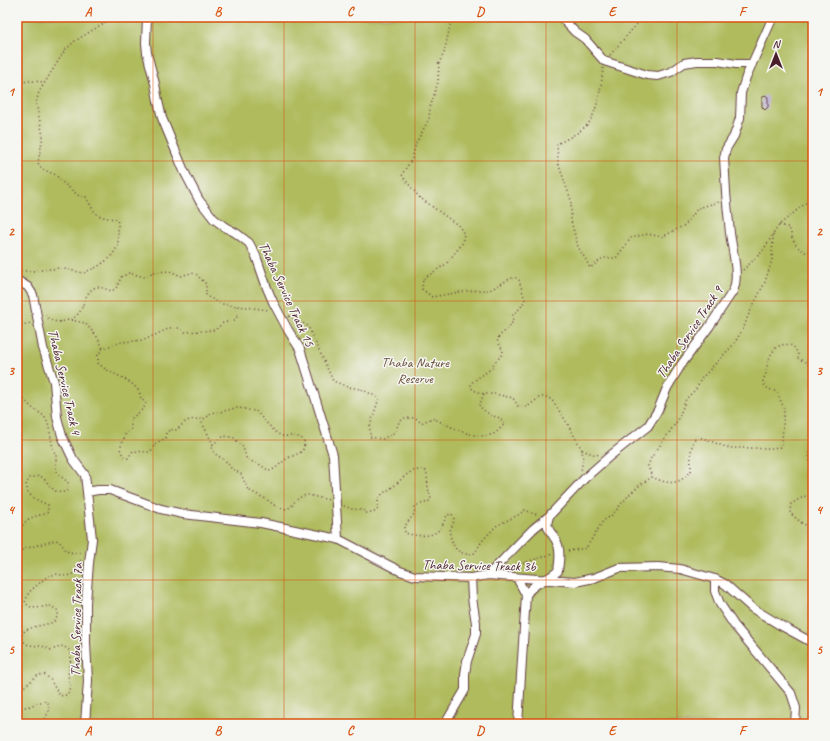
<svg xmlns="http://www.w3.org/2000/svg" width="830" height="741" font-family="Caveat,sans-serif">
  <rect width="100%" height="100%" fill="#f6f6f2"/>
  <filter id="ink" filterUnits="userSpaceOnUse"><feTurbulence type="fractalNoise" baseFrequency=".025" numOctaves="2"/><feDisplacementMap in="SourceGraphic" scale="8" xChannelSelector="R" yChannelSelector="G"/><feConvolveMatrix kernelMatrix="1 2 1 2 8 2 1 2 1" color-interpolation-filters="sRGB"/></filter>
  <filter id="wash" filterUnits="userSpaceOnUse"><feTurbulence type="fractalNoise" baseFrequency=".012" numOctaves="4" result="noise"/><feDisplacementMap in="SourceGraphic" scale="16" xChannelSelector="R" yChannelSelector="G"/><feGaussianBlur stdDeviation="0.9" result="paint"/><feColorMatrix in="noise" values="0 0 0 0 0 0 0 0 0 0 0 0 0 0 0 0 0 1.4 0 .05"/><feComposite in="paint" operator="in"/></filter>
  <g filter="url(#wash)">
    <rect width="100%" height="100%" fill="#ece0bf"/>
    <path fill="#afbb5d" stroke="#7c6d44" d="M 17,17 L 813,17 L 813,724 L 17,724 Z"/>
    <g id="blocks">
      <path fill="#b3a5d1" d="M 765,95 L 768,97 L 768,107 L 765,110 L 762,107 L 762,98 Z"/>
    </g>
  </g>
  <g filter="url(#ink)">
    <use href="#blocks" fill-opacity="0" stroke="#623c41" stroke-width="1"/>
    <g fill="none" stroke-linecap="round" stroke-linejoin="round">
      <g stroke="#623c41" stroke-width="10">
        <path id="minor" d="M 147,17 L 146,43 L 147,53 L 155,84 L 158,101 L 162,118 L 184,171 L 199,200 L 214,219 L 225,227 L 236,233 L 249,243 L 256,256 L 267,288 L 273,302 L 288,330 L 300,349 L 333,455 L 338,539
          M 561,17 L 575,32 L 585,39 L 604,61 L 647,75 L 658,76 L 671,72 L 684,63 L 697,61 L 718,61 L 736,64 L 752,64
          M 17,280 L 28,287 L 33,295 L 43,348 L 54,382 L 57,417 L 62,436 L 73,459 L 85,475 L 87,492 L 92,539 L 89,563 L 86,603 L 86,643 L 88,681 L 85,724
          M 87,492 L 98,490 L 110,490 L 161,509 L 183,514 L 261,523 L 338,539 L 400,571 L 415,576 L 471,578 L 488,575 L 575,582 L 594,578 L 619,568 L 658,567 L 680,569 L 715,579 L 725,584 L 752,608 L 780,625 L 813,643
          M 488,575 L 533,529 L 549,516 L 585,478 L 611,455 L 648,426 L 658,410 L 667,388 L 681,365 L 709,327 L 733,291 C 740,275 732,250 730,233 C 727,208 725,183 724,158 L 726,149 L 734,136 L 740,118 L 741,93 L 746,77 L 773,17
          M 517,578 L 526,595 L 518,724
          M 715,579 L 715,591 L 720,604 L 734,625 L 791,693 L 796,708 L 795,724
          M 526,595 C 535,581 546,582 558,571 C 559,563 561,553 558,545 C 554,532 544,532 549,516
          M 445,724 L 465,690 L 465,674 L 467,661 L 476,634 L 476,623 L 472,598 L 471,578"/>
      </g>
      <path stroke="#623c41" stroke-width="1.5" stroke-dasharray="1 3" stroke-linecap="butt" d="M 452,17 L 444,53 L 439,63 L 438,82 L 430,108 L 429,119 L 416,143 L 412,159 L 402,174 L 403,177 L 419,197 L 459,226 L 464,234 L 462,244 L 446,264 L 423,279 L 422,289 L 432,297 L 460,292 L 481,290 L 490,290 L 511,278 L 516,278 L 519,280 L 525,300 L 521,307 L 513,315 C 513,332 501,330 497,340 L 503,351 L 501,356 L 494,363 L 492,368 L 471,383 L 471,387 L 473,390 L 484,394 L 495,394 L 513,398 L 518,406 L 527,407 L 540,397 L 547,397 L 552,400 L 566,421 L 582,450 L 583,459 L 581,471
        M 610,55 L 643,17
        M 603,68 C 602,83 597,115 587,125 C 579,133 567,139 557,144 L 558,163 L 571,200 L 571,221 L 578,247 L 586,260 L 590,268 L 603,258 L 616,258 L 631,238 L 648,234 L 662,237 L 685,225 L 698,208 L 719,202
        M 17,83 L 29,81 L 45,82
        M 779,225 C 793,227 789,230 793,240 C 796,246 800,249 805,252 L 813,251
        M 773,235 L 772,260 L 765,282 L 748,316 L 744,327 L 734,344 L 701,379 L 697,388 L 686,399 L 678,420 L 651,458 L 648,466 L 652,477 C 669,485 679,485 691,471 C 691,459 689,448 696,437 C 707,438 714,443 723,446 C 733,450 742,447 752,448 C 762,448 770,451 780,447 L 782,441 L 784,409 L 777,392 C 771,389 764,389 763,381 C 763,378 766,376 766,372 C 768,357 775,339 793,346 L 798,353 L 798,358 C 802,361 806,361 809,365 C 815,372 808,389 813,398
        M 743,270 L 762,252 L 779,225 L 813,197
        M 17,271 L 32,271 L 60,268 L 83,273 L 97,267 L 110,258 L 118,246 L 118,224 L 117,219 C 96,217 96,216 86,197 L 79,196 L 61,181 L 56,175 L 42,169 L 38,163 L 43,136 L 36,103 L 39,92 L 65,50 L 75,41 L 114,17
        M 238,306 L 236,311 L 238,315 L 235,320 L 223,323 L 215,330 L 185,332 L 178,328 L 170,328 L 144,340 L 122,342 L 103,348 L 98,355 L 98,363 C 110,375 127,376 138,390 C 140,393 140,396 141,398 C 143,402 147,401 145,406 C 142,411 135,415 131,419 L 131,429 L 126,433 L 120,449 L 123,456 L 128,458 L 133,451 L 148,452 L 151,451 L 156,443 L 166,438 L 166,432 C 170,430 172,429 177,430 C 180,427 183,423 187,421 C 195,417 206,423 211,412 C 220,414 227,409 237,408 C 243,408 250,411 256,411 C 260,416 277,435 282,436 C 293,437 293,433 304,440 C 306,454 297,453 288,458 C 281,462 277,469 269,471 L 259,464 L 247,460 L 243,447 L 234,438 L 224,436 L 213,444 L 212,449 L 215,454 L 225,460 L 231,468 L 241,474 L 248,490 L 266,499 L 278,508 L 286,509 L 291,507 L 295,501 L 302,496 L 308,495 L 329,500
        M 45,315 C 50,321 56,323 64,321 C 88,317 79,297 94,288 C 100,285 106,290 112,291 L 117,287 L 121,277 L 129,273 L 145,277 L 153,272 L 170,271 L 181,276 L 191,273 L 196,274 L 206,284 L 206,296 L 222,304 L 269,310
        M 289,316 L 308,326 L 333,381 L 348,387 L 361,389 L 379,398 L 370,426 L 370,437 L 383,439 L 395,432 L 399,422 L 405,418 L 416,418 L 421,423 L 432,418 C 449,425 474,441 493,434 C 497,433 501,427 505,424 L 498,417 L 491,416 L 479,406 L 484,394
        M 71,320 L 85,323 L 98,338 L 103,348
        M 17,326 L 31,323
        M 17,398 L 22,397 L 31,407 L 44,416 L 48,423 L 53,448 L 56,456 L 56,470 L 59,475 L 68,482 L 68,489 L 67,491 C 52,497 50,481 40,476 L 30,478 L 26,484 L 28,493 L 35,499 L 48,505 L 48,512 C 42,516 35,515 29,519 C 23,522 21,530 17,535
        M 200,419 L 213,444
        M 813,445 C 807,453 809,460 813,468
        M 582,450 L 596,455 L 601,454
        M 813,494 L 803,497 L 791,504 L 790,513 L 803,524 L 813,527
        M 344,506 L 352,509 L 363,510 L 366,513 L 373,513 L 377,510 C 379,506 377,501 379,498 C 383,492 389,490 394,486 C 403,478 412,466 426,471 L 427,475 L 428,488 L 431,499 L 428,502 L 415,506 L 414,514 L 404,527 L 405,533 C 415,536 431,538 439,530 C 442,526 445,520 447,515 L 452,514 L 454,519 C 454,524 451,527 450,531 C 449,535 451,538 452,541 C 455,552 464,556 475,553 L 482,541 L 496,526 L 518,515 L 525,510 L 534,514 L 539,514
        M 568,551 L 586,548 L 603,521 L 612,515 L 629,495 L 640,485 L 652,477
        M 17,561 L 21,551 L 24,549 L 56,540 C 68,545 57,553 80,553 L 82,554
        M 17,561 L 17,568
        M 514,570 L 520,564 L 552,554
        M 17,673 L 19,681 L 23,686 L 25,686 C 32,681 34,675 44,674 L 50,679 L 59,695 L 63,696 L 68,694 L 70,686 L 68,675 L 71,658 L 69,650 L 63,646 L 51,650 C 43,644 35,647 26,644 C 10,627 45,626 53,622 C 56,620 57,617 58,614 L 57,610 L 51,606 C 41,606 32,612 25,602 L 29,592 L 48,576 L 56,574 L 66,576 L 73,574 L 81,560
        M 17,707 C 20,706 23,707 27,707 C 32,706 51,694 49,709 C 48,715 44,719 43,724"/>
      <use href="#minor" stroke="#fff" stroke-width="8"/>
    </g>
  </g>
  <path fill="none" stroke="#d8530f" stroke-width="1" stroke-opacity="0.55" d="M 153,17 L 153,724M 284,17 L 284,724M 415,17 L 415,724M 546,17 L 546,724M 677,17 L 677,724M 17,161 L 813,161M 17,301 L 813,301M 17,440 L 813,440M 17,580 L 813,580"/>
  <g text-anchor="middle" stroke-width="3" stroke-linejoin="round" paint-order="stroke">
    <g font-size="14" fill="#4a1f2b" stroke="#f6f6f2">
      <text transform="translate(287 294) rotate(65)" y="5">Thaba Service Track 15</text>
      <text transform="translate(689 332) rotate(-56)" y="5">Thaba Service Track 9</text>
      <text transform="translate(65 382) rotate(77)" y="5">Thaba Service Track 4</text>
      <text transform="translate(479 565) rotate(1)" y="5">Thaba Service Track 3b</text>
      <text transform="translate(76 620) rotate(-89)" y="5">Thaba Service Track 7a</text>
    </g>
    <g font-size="14" fill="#684e3a" stroke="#f6f6f2">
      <text x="415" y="367">Thaba Nature<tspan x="415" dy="16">Reserve</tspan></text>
    </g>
  </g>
  <rect width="830" height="741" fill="none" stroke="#f6f6f2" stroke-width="44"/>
  <g transform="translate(776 54)" stroke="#f6f6f2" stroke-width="3" paint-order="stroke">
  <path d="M0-3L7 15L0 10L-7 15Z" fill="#4a1f2b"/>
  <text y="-6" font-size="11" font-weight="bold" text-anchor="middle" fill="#4a1f2b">N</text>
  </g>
  <rect x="22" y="22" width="786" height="697" fill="none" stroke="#d8530f" stroke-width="1.5"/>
  <g font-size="13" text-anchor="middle" font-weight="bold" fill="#d8530f">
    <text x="88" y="16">A</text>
    <text x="218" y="16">B</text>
    <text x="350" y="16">C</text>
    <text x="480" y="16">D</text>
    <text x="612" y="16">E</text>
    <text x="742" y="16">F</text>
    <text x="11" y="96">1</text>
    <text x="819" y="96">1</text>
    <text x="11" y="236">2</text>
    <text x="819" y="236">2</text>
    <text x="11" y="375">3</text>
    <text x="819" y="375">3</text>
    <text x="11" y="514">4</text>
    <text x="819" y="514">4</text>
    <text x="11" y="654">5</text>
    <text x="819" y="654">5</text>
    <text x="88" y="735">A</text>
    <text x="218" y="735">B</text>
    <text x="350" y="735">C</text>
    <text x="480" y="735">D</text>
    <text x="612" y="735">E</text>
    <text x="742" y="735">F</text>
  </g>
</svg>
